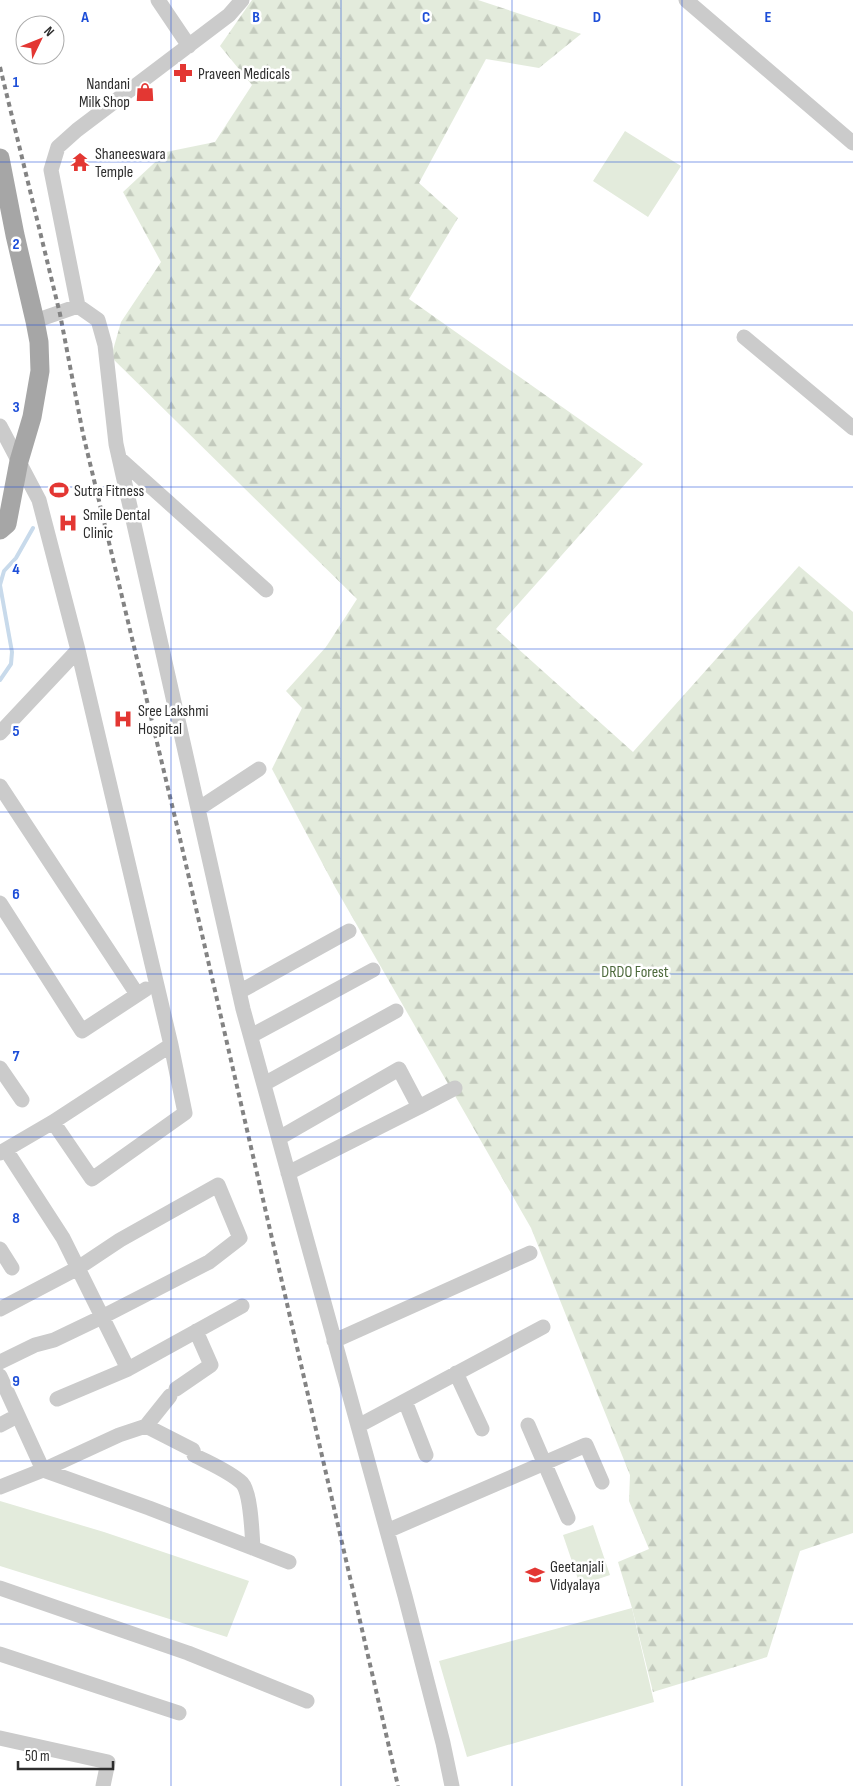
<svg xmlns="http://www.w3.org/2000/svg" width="853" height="1786" font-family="'Sofia Sans Condensed',sans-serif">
  <defs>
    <pattern id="forest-firs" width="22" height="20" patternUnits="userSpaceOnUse" patternTransform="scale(1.25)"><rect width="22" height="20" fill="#e3ebdc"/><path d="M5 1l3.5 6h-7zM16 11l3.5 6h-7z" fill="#c3cabd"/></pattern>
  </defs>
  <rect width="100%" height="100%" fill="#fff"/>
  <path fill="#e3ebdc" d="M 625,131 L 681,166 L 648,217 L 593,181 Z
    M 0,1501 L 104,1532 L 249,1581 L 227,1637 L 0,1566 Z
    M 593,1525 L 610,1575 L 580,1585 L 563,1535 Z
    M 632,1608 L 654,1702 L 467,1757 L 439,1661 Z"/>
  <path fill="url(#forest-firs)" d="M 252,0 L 478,0 L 581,34 L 539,68 L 486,59 L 419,183 L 458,218 L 409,299 L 643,464 L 496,629 L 633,752 L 799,566 L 853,612 L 853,1533 L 800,1551 L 767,1657 L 653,1692 L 632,1608 L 618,1562 L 649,1549 L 629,1501 L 630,1475 L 531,1228 L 335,887 L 272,769 L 302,708 L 286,691 L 326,647 L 357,599 L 111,357 L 121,322 L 161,262 L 123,192 L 166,152 L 215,142 L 252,85 L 220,46 Z"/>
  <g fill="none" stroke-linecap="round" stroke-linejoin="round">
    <path stroke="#c8daeb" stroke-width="4" d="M 0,680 L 11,664 L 12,652 L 0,585 L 4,571 L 16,558 L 33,528"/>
    <path stroke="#cbcbcb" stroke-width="15" d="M 158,0 L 189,46
      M 242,0 L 229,15 L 77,130 L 58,147 L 51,170 L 78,306 L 98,320 L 105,345 L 116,444 L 243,1009 L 405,1596 L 443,1743 L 452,1786
      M 686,0 L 853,143
      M 35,321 L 78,306
      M 744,337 L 853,428
      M 0,426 L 39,500 L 78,650 L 171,1045 L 185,1113 L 92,1179 L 53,1122
      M 119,458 L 266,590
      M 0,733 L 78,650
      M 0,786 L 137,994
      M 198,809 L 259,769
      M 0,903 L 82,1031 L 146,989
      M 239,992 L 349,931
      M 251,1036 L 373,970
      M 0,1068 L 22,1100
      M 264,1084 L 396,1011
      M 279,1138 L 399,1069 L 419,1107 L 455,1088
      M 6,1150 L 63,1238 L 128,1369
      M 0,1153 L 53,1122 L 171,1045
      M 288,1173 L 419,1107
      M 0,1249 L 12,1268
      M 0,1309 L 78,1268 L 120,1240 L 218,1185 L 240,1238 L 209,1262 L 102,1317 L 54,1340 L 35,1345 L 0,1362
      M 334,1341 L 530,1253
      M 456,1373 L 482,1429
      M 0,1376 L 43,1470 L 149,1508 L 289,1562
      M 176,1389 L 211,1365 L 196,1331
      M 57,1399 L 128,1369 L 242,1306
      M 405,1401 L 426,1455
      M 0,1425 L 17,1416
      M 528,1425 L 568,1518
      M 146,1426 L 193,1450 L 194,1455 C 209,1463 229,1471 242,1483 C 251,1493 252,1534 253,1548
      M 358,1426 L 543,1327
      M 0,1487 L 43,1470 L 119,1435 L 146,1426 L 170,1396
      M 387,1531 L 586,1445 L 602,1482
      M 0,1588 L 188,1653 L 307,1701
      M 0,1654 L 179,1713
      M 0,1738 L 108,1762 L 103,1786"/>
    <path stroke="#a6a6a6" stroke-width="19" d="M 0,158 L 15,235 L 35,321 L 39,342 L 40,371 L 32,417 L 19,461 L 7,524 L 0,530"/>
    <path stroke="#838383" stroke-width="4" stroke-dasharray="5 4" stroke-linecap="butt" d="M 0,67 L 60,314 L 83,434 L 178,830 L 398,1786"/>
  </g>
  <path fill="none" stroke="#1d4ed8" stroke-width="1" stroke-opacity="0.55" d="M 171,0 L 171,1786M 341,0 L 341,1786M 512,0 L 512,1786M 682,0 L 682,1786M 0,162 L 853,162M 0,325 L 853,325M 0,487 L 853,487M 0,649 L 853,649M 0,812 L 853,812M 0,974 L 853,974M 0,1137 L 853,1137M 0,1299 L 853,1299M 0,1461 L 853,1461M 0,1624 L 853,1624"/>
  <defs>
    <g id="pharmacy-bare" transform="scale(1.5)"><path d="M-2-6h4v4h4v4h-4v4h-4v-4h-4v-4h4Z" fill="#e33733" stroke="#fff" stroke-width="2.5" paint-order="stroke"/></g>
    <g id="shop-bare" transform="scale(1.5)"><path d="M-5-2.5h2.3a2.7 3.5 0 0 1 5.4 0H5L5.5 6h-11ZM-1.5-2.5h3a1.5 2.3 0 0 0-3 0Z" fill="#e33733" stroke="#fff" stroke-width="2.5" paint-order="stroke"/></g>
    <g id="temple-bare" transform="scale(1.5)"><path d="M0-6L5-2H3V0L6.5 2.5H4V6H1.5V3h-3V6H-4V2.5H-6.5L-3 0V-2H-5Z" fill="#e33733" stroke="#fff" stroke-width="2.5" paint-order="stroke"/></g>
    <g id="stadium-bare" transform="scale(1.5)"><path d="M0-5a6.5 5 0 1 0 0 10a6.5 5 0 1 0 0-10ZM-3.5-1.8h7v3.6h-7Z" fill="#e33733" stroke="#fff" stroke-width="2.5" paint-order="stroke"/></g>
    <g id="hospital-bare" transform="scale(1.5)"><path d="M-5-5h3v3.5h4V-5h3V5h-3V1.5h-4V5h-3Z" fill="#e33733" stroke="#fff" stroke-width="2.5" paint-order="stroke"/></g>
    <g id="school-bare" transform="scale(1.5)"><path d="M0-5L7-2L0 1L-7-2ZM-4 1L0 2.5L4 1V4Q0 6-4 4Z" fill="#e33733" stroke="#fff" stroke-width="2.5" paint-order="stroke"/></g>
  </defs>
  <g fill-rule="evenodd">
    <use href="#pharmacy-bare" x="183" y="73"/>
    <use href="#shop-bare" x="145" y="92"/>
    <use href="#temple-bare" x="80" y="162"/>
    <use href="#stadium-bare" x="59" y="490"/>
    <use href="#hospital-bare" x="68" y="523"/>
    <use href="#hospital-bare" x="123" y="719"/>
    <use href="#school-bare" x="535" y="1575"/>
  </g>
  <g text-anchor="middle" stroke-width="5" stroke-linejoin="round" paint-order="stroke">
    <g font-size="16" fill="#2e2e2e" stroke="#fff" text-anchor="start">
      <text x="198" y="79">Praveen Medicals</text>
      <text x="130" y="89" text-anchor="end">Nandani<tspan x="130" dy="18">Milk Shop</tspan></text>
      <text x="95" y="159">Shaneeswara<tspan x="95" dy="18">Temple</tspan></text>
      <text x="74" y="496">Sutra Fitness</text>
      <text x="83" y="520">Smile Dental<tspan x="83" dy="18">Clinic</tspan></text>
      <text x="138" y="716">Sree Lakshmi<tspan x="138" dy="18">Hospital</tspan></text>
      <text x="550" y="1572">Geetanjali<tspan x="550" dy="18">Vidyalaya</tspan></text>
    </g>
    <g font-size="16" fill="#4d693c" stroke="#fff">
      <text x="635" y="977">DRDO Forest</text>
    </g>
  </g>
  <g font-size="16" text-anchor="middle" font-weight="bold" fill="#1d4ed8" stroke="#fff" stroke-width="5" stroke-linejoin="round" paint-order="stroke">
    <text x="85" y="22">A</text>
    <text x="256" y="22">B</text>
    <text x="426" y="22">C</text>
    <text x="597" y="22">D</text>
    <text x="768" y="22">E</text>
    <text x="16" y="87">1</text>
    <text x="16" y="249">2</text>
    <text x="16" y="412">3</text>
    <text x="16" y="574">4</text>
    <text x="16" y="736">5</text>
    <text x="16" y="899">6</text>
    <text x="16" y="1061">7</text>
    <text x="16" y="1223">8</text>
    <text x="16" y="1386">9</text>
  </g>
  <g transform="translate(40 40) rotate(47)"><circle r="24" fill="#ffffff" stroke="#ababab"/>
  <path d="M0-4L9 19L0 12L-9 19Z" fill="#e33733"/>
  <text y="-8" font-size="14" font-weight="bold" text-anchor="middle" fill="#2e2e2e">N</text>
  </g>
  <path d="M18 1761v8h95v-8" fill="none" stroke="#2e2e2e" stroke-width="2.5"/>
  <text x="25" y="1761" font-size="15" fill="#2e2e2e" stroke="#ffffff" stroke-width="4" paint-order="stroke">50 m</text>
</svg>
